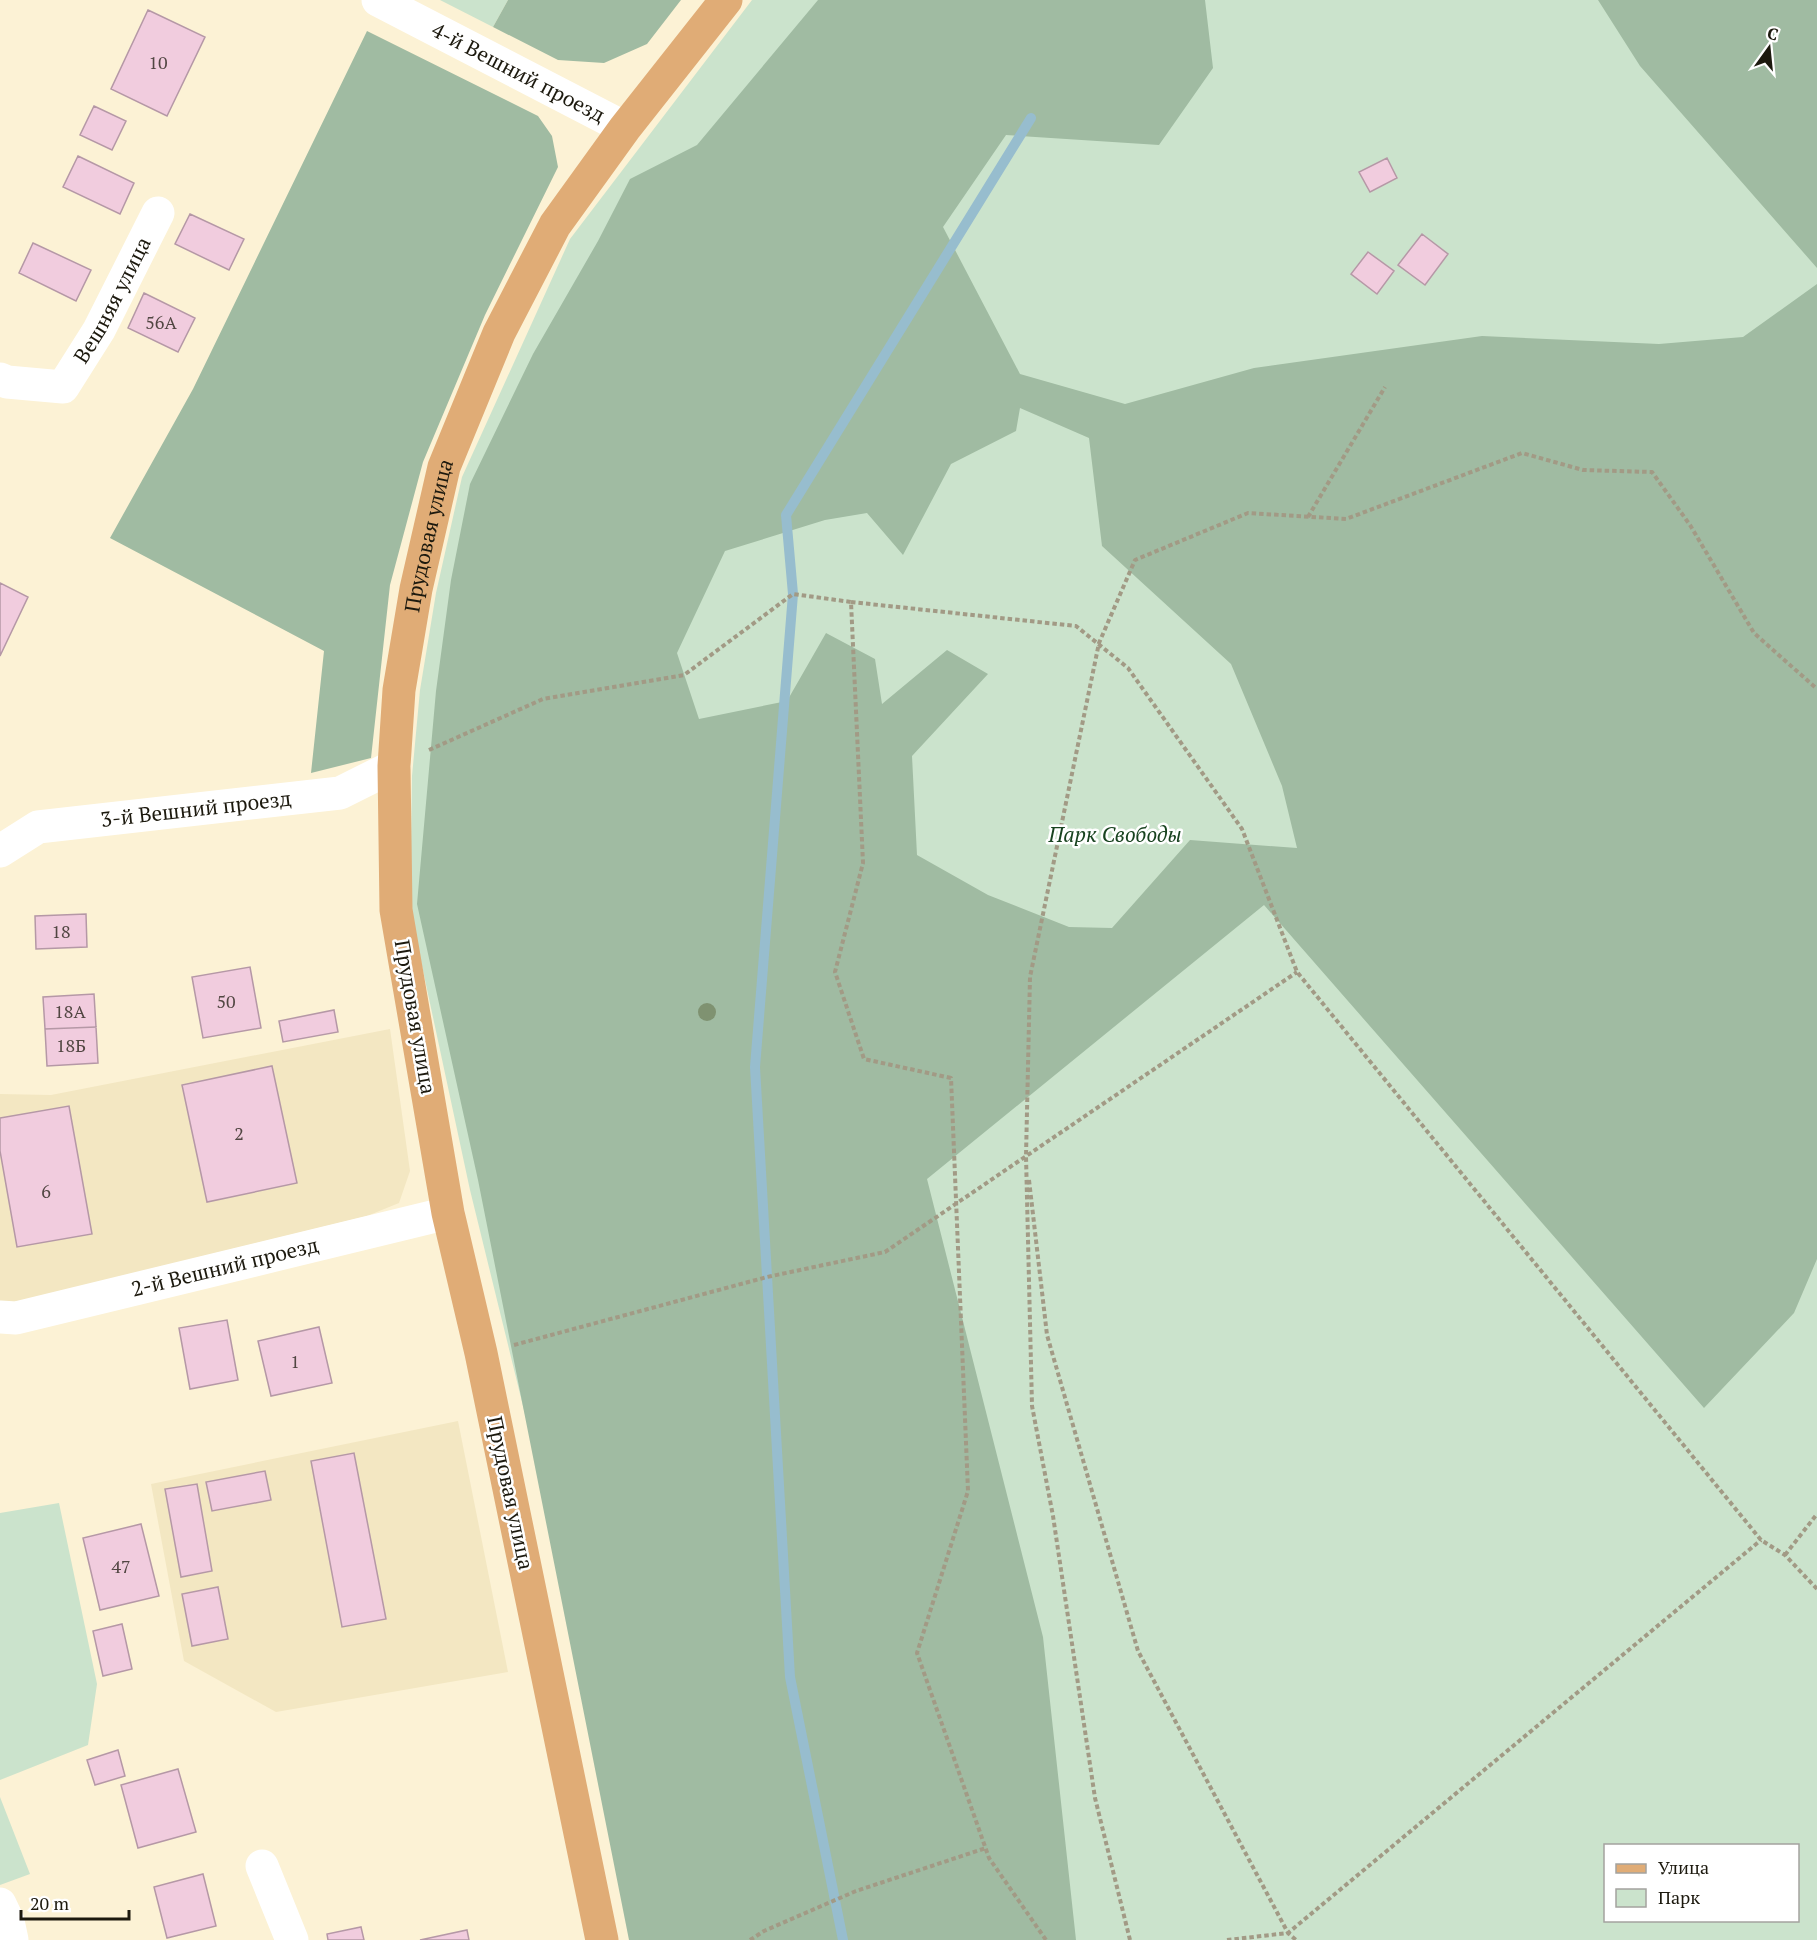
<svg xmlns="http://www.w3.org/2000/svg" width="1817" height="1940" font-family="'PT Serif',serif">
  <rect width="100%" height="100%" fill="#fcf2d5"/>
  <path fill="#f3e7c2" d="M 390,1029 L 410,1171 L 399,1203 L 367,1216 L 12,1303 L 0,1302 L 0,1094 L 51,1095 Z
    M 458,1421 L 508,1672 L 276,1712 L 184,1661 L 151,1484 Z"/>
  <path fill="#cbe3cc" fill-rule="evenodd" d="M 440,0 L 508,0 L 493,27 Z
    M 752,0 L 1817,0 L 1817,1940 L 654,1940 L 470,1190 L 410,910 L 412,776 L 420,690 L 436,593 L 462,477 L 570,239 ZM 1606,1846 L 1798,1846 L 1798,1920 L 1606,1920 Z
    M 59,1503 L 97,1684 L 88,1745 L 0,1780 L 0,1513 Z
    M 0,1797 L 30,1874 L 0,1885 Z"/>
  <path fill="#a0bba2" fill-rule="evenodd" d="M 508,0 L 681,0 L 647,44 L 604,63 L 558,60 L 493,27 Z
    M 818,0 L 1205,0 L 1213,68 L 1159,145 L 1006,135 L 943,227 L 1020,374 L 1125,404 L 1254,368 L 1482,336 L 1659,344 L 1743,337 L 1817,284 L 1817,1259 L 1794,1313 L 1704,1408 L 1264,905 L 927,1179 L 1043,1637 L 1076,1940 L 629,1940 L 478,1180 L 417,904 L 436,691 L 451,580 L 470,484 L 533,354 L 598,241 L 630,179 L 697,145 ZM 1020,408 L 1089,438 L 1102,546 L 1231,664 L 1282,786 L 1297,848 L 1190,840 L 1112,928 L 1069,927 L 988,895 L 917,855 L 912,756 L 988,674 L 947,650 L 882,704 L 875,659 L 826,633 L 787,701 L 699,719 L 677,653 L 725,551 L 825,520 L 867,513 L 903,555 L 951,464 L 1016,431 Z
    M 1598,0 L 1817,0 L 1817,268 L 1640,66 Z
    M 367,31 L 538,116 L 552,136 L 558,167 L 485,315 L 423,462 L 390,585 L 371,758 L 311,773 L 324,651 L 110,538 L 193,389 Z"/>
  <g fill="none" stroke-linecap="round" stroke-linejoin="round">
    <path stroke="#97bdce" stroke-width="10" d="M 843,1940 L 790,1677 L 755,1067 L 793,594 L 786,515 L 1031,118"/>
  </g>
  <path fill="#f1ccde" stroke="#b598a6" stroke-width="1.5" d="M 148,10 L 205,37 L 167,116 L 111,89 Z
    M 94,106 L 126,121 L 112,150 L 80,135 Z
    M 78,156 L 134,183 L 120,214 L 63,187 Z
    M 1387,158 L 1397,178 L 1370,192 L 1359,172 Z
    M 190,214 L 244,239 L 229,270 L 175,244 Z
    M 1422,234 L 1448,254 L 1425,285 L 1398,265 Z
    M 33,243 L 91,270 L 76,301 L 19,273 Z
    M 1368,252 L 1394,271 L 1377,294 L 1351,274 Z
    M 144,293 L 195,318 L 178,352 L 128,328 Z
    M 0,583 L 28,597 L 0,656 Z
    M 86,914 L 87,947 L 36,949 L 35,916 Z
    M 250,967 L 261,1028 L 203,1038 L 192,977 Z
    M 94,994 L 96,1027 L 45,1029 L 43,997 Z
    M 334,1010 L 338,1032 L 283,1042 L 279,1021 Z
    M 96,1027 L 98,1063 L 47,1066 L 45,1029 Z
    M 272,1066 L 297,1183 L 207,1202 L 182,1085 Z
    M 69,1106 L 92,1234 L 17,1247 L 0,1151 L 0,1118 Z
    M 227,1320 L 238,1380 L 190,1389 L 179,1328 Z
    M 319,1327 L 332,1383 L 271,1396 L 258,1341 Z
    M 354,1453 L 386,1619 L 342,1627 L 311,1461 Z
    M 265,1471 L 271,1500 L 212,1511 L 206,1482 Z
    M 197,1484 L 212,1571 L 181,1577 L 165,1489 Z
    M 141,1524 L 159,1596 L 100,1610 L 83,1538 Z
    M 218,1587 L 228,1639 L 192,1646 L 182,1594 Z
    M 122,1624 L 132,1669 L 103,1676 L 93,1631 Z
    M 118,1750 L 125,1776 L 95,1785 L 87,1760 Z
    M 178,1769 L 196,1832 L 138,1848 L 121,1785 Z
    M 203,1874 L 216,1926 L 167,1938 L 154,1887 Z
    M 361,1927 L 364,1940 L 328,1940 L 327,1934 Z
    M 467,1930 L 469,1940 L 420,1940 Z"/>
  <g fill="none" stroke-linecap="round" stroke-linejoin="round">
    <path stroke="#a29a85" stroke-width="4" stroke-dasharray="4.5 3" stroke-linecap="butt" d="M 1308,517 L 1385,387
      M 851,602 L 1076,626 L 1128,668 L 1242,829 L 1297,972 L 1761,1540 L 1785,1555 L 1817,1589
      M 429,750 L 543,699 L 684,675 L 793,594 L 851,602 L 863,863 L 835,972 L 864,1059 L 951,1078 L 968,1491 L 917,1653 L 989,1858 L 1046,1940
      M 1029,1180 L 1047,1335 L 1138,1651 L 1288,1933 L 1296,1940
      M 514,1345 L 767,1277 L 885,1252 L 1297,972
      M 1785,1555 L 1817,1514
      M 750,1940 L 764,1931 L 856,1891 L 986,1848
      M 1130,1940 L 1095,1798 L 1053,1516 L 1032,1406 L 1026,1156 L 1030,977 L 1099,643 L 1135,560 L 1248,513 L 1346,519 L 1522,453 L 1583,470 L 1652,472 L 1690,525 L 1754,633 L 1817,689
      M 1227,1940 L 1288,1933 L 1761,1540"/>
    <g stroke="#fff" stroke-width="33">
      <path id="s1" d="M 378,0 L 625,128"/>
      <path id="s2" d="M 0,379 L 7,382 L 63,387 L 99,330 L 158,213"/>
      <path id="s3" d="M 0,851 L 38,827 L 340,793 L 394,766"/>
      <path id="s4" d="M 0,1317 L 16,1318 L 448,1213"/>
      <path d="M 262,1866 L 292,1940"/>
      <path d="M 0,1904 L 8,1921 L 12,1940"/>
    </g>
    <path stroke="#e0ac76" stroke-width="33" id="s5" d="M 602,1940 L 481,1353 L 448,1213 L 396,910 L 394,766 L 399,690 L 416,589 L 444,467 L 499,333 L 555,225 L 625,128 L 726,0"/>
  </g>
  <circle fill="#7f9271" cx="707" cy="1012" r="9"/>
  <g text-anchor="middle" stroke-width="5" stroke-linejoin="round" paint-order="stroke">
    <g font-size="18" fill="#514642">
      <text x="158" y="69">10</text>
      <text x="161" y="329">56А</text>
      <text x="61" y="938">18</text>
      <text x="226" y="1008">50</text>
      <text x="70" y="1018">18А</text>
      <text x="71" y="1052">18Б</text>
      <text x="239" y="1140">2</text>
      <text x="46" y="1198">6</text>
      <text x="295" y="1368">1</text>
      <text x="121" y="1573">47</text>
    </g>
    <g font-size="21" fill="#1c190e" stroke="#fff">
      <text dy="7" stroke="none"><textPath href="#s1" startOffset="158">4-й Вешний проезд</textPath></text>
      <text dy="7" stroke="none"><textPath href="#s2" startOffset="164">Вешняя улица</textPath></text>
      <text dy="7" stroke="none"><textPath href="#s5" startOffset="1428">Прудовая улица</textPath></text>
      <text dy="7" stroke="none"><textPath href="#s3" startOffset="204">3-й Вешний проезд</textPath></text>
      <text transform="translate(415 1017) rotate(80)" y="7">Прудовая улица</text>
      <text dy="7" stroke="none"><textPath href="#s4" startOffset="231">2-й Вешний проезд</textPath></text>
      <text transform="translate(510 1493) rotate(78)" y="7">Прудовая улица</text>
    </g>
    <g font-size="21" font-style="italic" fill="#18431f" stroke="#fff">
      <text x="1115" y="842">Парк Свободы</text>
    </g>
  </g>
  <rect x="1604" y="1844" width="195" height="78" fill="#ffffff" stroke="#a4a39f" stroke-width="1.5"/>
  <rect x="1616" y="1864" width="30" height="9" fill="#e0ac76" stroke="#a4a39f" stroke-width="1.5"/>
  <text x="1658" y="1874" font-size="18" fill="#1c190e">Улица</text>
  <rect x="1616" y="1889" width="30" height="18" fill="#cbe3cc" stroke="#a4a39f" stroke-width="1.5"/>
  <text x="1658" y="1904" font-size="18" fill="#1c190e">Парк</text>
  <g transform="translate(1769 48) rotate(15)" stroke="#ffffff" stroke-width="4.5" paint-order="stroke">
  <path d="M0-4.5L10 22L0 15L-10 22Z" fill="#1c190e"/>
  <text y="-9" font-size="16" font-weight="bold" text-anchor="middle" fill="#1c190e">С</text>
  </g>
  <path d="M21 1910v9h108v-9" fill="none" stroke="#1c190e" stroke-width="3"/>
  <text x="30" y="1910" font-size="18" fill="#1c190e" stroke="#ffffff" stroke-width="4.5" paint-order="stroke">20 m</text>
</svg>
